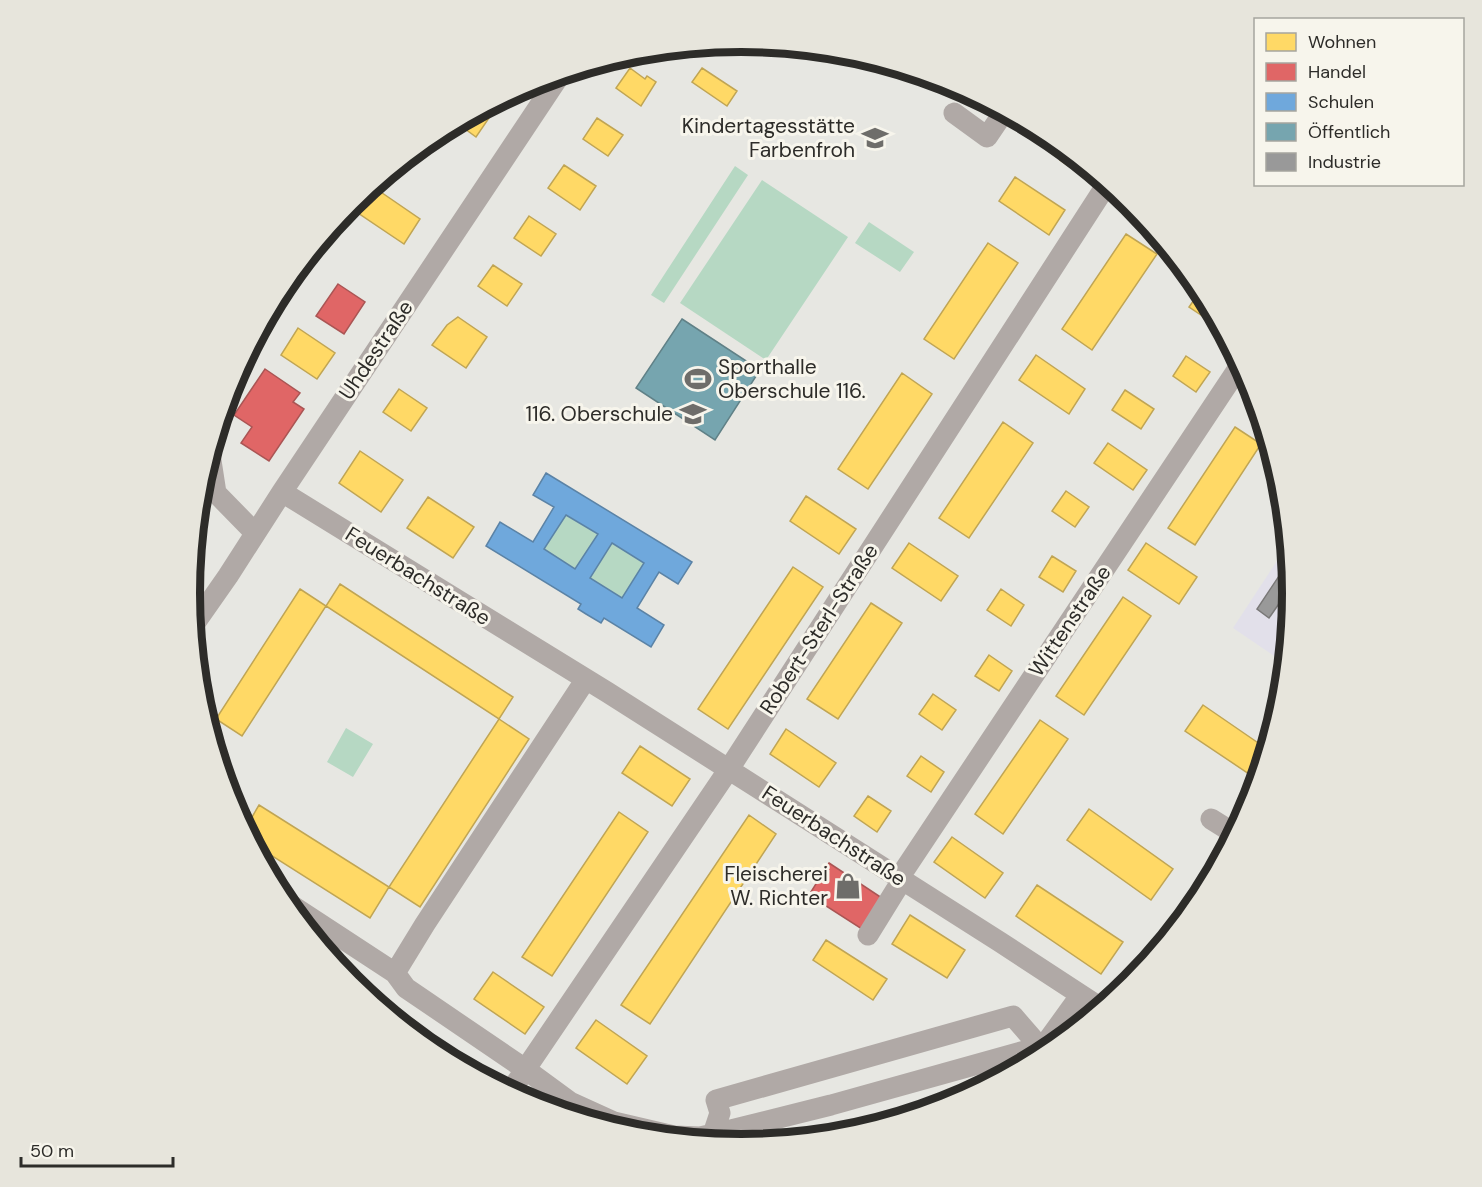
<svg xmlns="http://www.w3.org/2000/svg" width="1482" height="1187" font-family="'DM Sans',sans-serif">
  <rect width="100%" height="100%" fill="#e7e7e2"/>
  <path fill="#e2e0ea" d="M 1288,544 L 1292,594 L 1286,664 L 1233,628 Z"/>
  <path fill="#b6d8c3" d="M 735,166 L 748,175 L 664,303 L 651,295 Z
    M 762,180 L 848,237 L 766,360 L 680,303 Z
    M 869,222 L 914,252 L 900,272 L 855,243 Z
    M 566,515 L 598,534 L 575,569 L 544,549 Z
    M 612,543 L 644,563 L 622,598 L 590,578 Z
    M 346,728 L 373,744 L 353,777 L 327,762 Z"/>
  <path fill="#ffd966" stroke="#c0a554" stroke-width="1.5" d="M 630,68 L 645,79 L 647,76 L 656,82 L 641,106 L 616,88 Z
    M 702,68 L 737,91 L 727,106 L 692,82 Z
    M 479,111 L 489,118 L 476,137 L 457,123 Z
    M 597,118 L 623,135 L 608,156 L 583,139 Z
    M 1067,151 L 1095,174 L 1090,181 L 1060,160 Z
    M 564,165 L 596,186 L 580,210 L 548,188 Z
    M 1015,177 L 1065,210 L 1049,235 L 999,201 Z
    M 372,186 L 420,219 L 404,244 L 355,211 Z
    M 529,216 L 556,234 L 541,256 L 514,238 Z
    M 1126,234 L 1157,254 L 1092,350 L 1062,329 Z
    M 988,243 L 1018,263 L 954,359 L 924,339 Z
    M 493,265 L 522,284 L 507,306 L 478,286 Z
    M 1201,290 L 1216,318 L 1213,323 L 1189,307 Z
    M 458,317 L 487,337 L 466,368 L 432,345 L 447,325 Z
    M 298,328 L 335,353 L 317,379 L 281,355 Z
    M 1036,355 L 1085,389 L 1069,414 L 1019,380 Z
    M 1186,356 L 1210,372 L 1196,392 L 1173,376 Z
    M 902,373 L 932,394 L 868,489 L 838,469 Z
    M 399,389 L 427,408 L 411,431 L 383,412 Z
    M 1125,390 L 1154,409 L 1141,429 L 1112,410 Z
    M 1003,422 L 1033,443 L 969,538 L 939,518 Z
    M 1235,427 L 1261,444 L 1195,545 L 1168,528 Z
    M 1108,443 L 1147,470 L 1133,490 L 1094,463 Z
    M 360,451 L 403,480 L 381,512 L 339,483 Z
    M 1066,491 L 1089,507 L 1075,527 L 1052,511 Z
    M 806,496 L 856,529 L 839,554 L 790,521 Z
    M 428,497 L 474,527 L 453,558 L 407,528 Z
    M 909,543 L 958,576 L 941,601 L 892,568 Z
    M 1146,543 L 1197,577 L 1179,604 L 1128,570 Z
    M 1052,556 L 1076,571 L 1063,592 L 1039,577 Z
    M 793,567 L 823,587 L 728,729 L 698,709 Z
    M 340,584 L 513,697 L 499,719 L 326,606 Z
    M 300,589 L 326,606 L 242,736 L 216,719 Z
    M 1001,589 L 1024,605 L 1011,626 L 987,610 Z
    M 1123,597 L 1151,616 L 1084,715 L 1056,696 Z
    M 871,603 L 902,623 L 838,719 L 807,699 Z
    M 989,655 L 1012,671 L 999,691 L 975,676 Z
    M 933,694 L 956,710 L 942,730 L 919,714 Z
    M 1203,705 L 1267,749 L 1258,780 L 1185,731 Z
    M 499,719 L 529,739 L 420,907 L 389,887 Z
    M 1040,720 L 1068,739 L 1003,834 L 975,814 Z
    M 786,729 L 836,763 L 819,787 L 770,754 Z
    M 640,746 L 690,779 L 672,806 L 622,773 Z
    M 921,756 L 944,772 L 931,792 L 907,776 Z
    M 868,796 L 891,811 L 877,832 L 854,816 Z
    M 259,805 L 389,887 L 370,918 L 252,843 L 245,829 Z
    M 1089,809 L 1173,869 L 1151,900 L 1067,840 Z
    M 619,812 L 648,832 L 552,976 L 522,957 Z
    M 749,815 L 776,834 L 650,1024 L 621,1005 Z
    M 952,837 L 1003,873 L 985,898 L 934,862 Z
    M 1037,885 L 1123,942 L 1101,974 L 1016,916 Z
    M 910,915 L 965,950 L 947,978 L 892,944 Z
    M 826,940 L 887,979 L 873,1000 L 813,960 Z
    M 493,972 L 544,1007 L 525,1034 L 474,999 Z
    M 596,1020 L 647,1056 L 627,1084 L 576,1048 Z
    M 454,1056 L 482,1074 L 480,1076 L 451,1061 Z
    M 967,1095 L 952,1103 L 848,1134 L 768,1142 L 861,1118 L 862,1122 Z"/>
  <path fill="#e06666" stroke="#aa5554" stroke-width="1.5" d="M 338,284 L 365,302 L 344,334 L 316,316 Z
    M 265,369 L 300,393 L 293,402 L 304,409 L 269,461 L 241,443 L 252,427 L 234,415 Z
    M 829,863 L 885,900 L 865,931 L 809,895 Z"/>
  <path fill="#6fa8dc" stroke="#5b83a6" stroke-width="1.5" fill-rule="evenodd" d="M 546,473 L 692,562 L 678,584 L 659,572 L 637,608 L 664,625 L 651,647 L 604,618 L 601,623 L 586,614 L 578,609 L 581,604 L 486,546 L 500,522 L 533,542 L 554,507 L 533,495 ZM 566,515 L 598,534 L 575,569 L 544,549 ZM 612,543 L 644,563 L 622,598 L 590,578 Z"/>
  <path fill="#76a5af" stroke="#608187" stroke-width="1.5" d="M 682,319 L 760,370 L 715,440 L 636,388 Z"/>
  <path fill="#999" stroke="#797877" stroke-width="1.5" d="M 1289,561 L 1292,585 L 1269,618 L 1257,609 Z
    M 349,975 L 390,1004 L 385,1011 L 351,983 L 347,978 Z
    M 407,1021 L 422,1032 L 418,1038 L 404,1027 Z"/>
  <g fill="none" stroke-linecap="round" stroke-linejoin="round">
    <path stroke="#b0a9a6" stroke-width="21" d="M 954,113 L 987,137 L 1004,112
      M 210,454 L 216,493 L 255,533
      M 282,492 L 607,692 L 1000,942 L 1101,1008
      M 193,626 L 228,576 L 282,492 L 560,75
      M 1211,819 L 1235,834
      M 899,878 L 1241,364
      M 282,899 L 395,973 L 406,988 L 525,1069 L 570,1102 L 614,1122 L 674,1136 L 700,1137 L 731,1130 L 831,1105 L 1028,1050 L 1046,1043 L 1080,996
      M 868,935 L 902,880
      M 395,973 L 425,924 L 586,679
      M 510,1092 L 729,769 L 1107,184
      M 713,1134 L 720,1113 L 716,1100 L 1013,1016 L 1039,1046"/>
  </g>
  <defs>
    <g id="school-bare" transform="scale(2.07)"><path d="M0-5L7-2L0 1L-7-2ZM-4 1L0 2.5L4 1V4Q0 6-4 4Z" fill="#6e6d6a" stroke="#f7f5ec" stroke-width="2.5" paint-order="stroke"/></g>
    <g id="stadium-bare" transform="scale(2.07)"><path d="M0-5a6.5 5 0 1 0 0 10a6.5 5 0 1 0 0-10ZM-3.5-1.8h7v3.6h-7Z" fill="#6e6d6a" stroke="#f7f5ec" stroke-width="2.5" paint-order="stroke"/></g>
    <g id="shop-bare" transform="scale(2.07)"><path d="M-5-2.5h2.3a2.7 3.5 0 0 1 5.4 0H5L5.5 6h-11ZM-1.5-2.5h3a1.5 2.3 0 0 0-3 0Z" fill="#6e6d6a" stroke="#f7f5ec" stroke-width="2.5" paint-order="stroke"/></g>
  </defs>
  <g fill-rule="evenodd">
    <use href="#school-bare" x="875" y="138"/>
    <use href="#stadium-bare" x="698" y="379"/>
    <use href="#school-bare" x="693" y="414"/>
    <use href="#shop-bare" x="848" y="886"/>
  </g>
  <g text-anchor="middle" stroke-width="6" stroke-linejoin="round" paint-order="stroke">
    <g font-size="21" fill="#2d2c29" stroke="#f7f5ec" text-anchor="end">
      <text x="855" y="133">Kindertagesstätte<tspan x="855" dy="24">Farbenfroh</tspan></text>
      <text x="718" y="374" text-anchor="start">Sporthalle<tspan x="718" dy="24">Oberschule 116.</tspan></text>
      <text x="673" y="421">116. Oberschule</text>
      <text x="828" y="881">Fleischerei<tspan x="828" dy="24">W. Richter</tspan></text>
    </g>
    <g font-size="21" fill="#2d2c29" stroke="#f7f5ec">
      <text transform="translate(376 350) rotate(-56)" y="7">Uhdestraße</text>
      <text transform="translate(418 576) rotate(32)" y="7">Feuerbachstraße</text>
      <text transform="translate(1070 621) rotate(-56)" y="7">Wittenstraße</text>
      <text transform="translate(819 629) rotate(-57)" y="7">Robert-Sterl-Straße</text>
      <text transform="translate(834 836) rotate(33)" y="7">Feuerbachstraße</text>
    </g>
  </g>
  <path d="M0 0H1482V1187H0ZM200 593a541 541 0 1 1 1082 0a541 541 0 1 1-1082 0Z" fill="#e7e5dc" fill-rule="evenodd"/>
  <path fill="none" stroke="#2d2c29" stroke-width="8" d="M200 593a541 541 0 1 1 1082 0a541 541 0 1 1-1082 0Z"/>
  <rect x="1254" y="18" width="210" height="168" fill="#f7f5ec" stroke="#a6a59e" stroke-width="1.5"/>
  <rect x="1266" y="33" width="30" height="18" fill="#ffd966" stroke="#a6a59e" stroke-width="1.5"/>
  <text x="1308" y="48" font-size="18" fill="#2d2c29">Wohnen</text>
  <rect x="1266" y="63" width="30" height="18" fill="#e06666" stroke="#a6a59e" stroke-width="1.5"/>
  <text x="1308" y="78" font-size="18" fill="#2d2c29">Handel</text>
  <rect x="1266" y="93" width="30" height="18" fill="#6fa8dc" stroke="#a6a59e" stroke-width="1.5"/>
  <text x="1308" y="108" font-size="18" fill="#2d2c29">Schulen</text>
  <rect x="1266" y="123" width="30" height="18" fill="#76a5af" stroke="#a6a59e" stroke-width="1.5"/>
  <text x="1308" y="138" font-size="18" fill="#2d2c29">Öffentlich</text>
  <rect x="1266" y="153" width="30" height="18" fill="#999999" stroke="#a6a59e" stroke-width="1.5"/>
  <text x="1308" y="168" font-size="18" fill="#2d2c29">Industrie</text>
  <path d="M21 1157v9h152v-9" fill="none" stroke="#2d2c29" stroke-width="3"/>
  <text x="30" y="1157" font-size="18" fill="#2d2c29" stroke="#f7f5ec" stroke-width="4.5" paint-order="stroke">50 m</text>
</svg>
